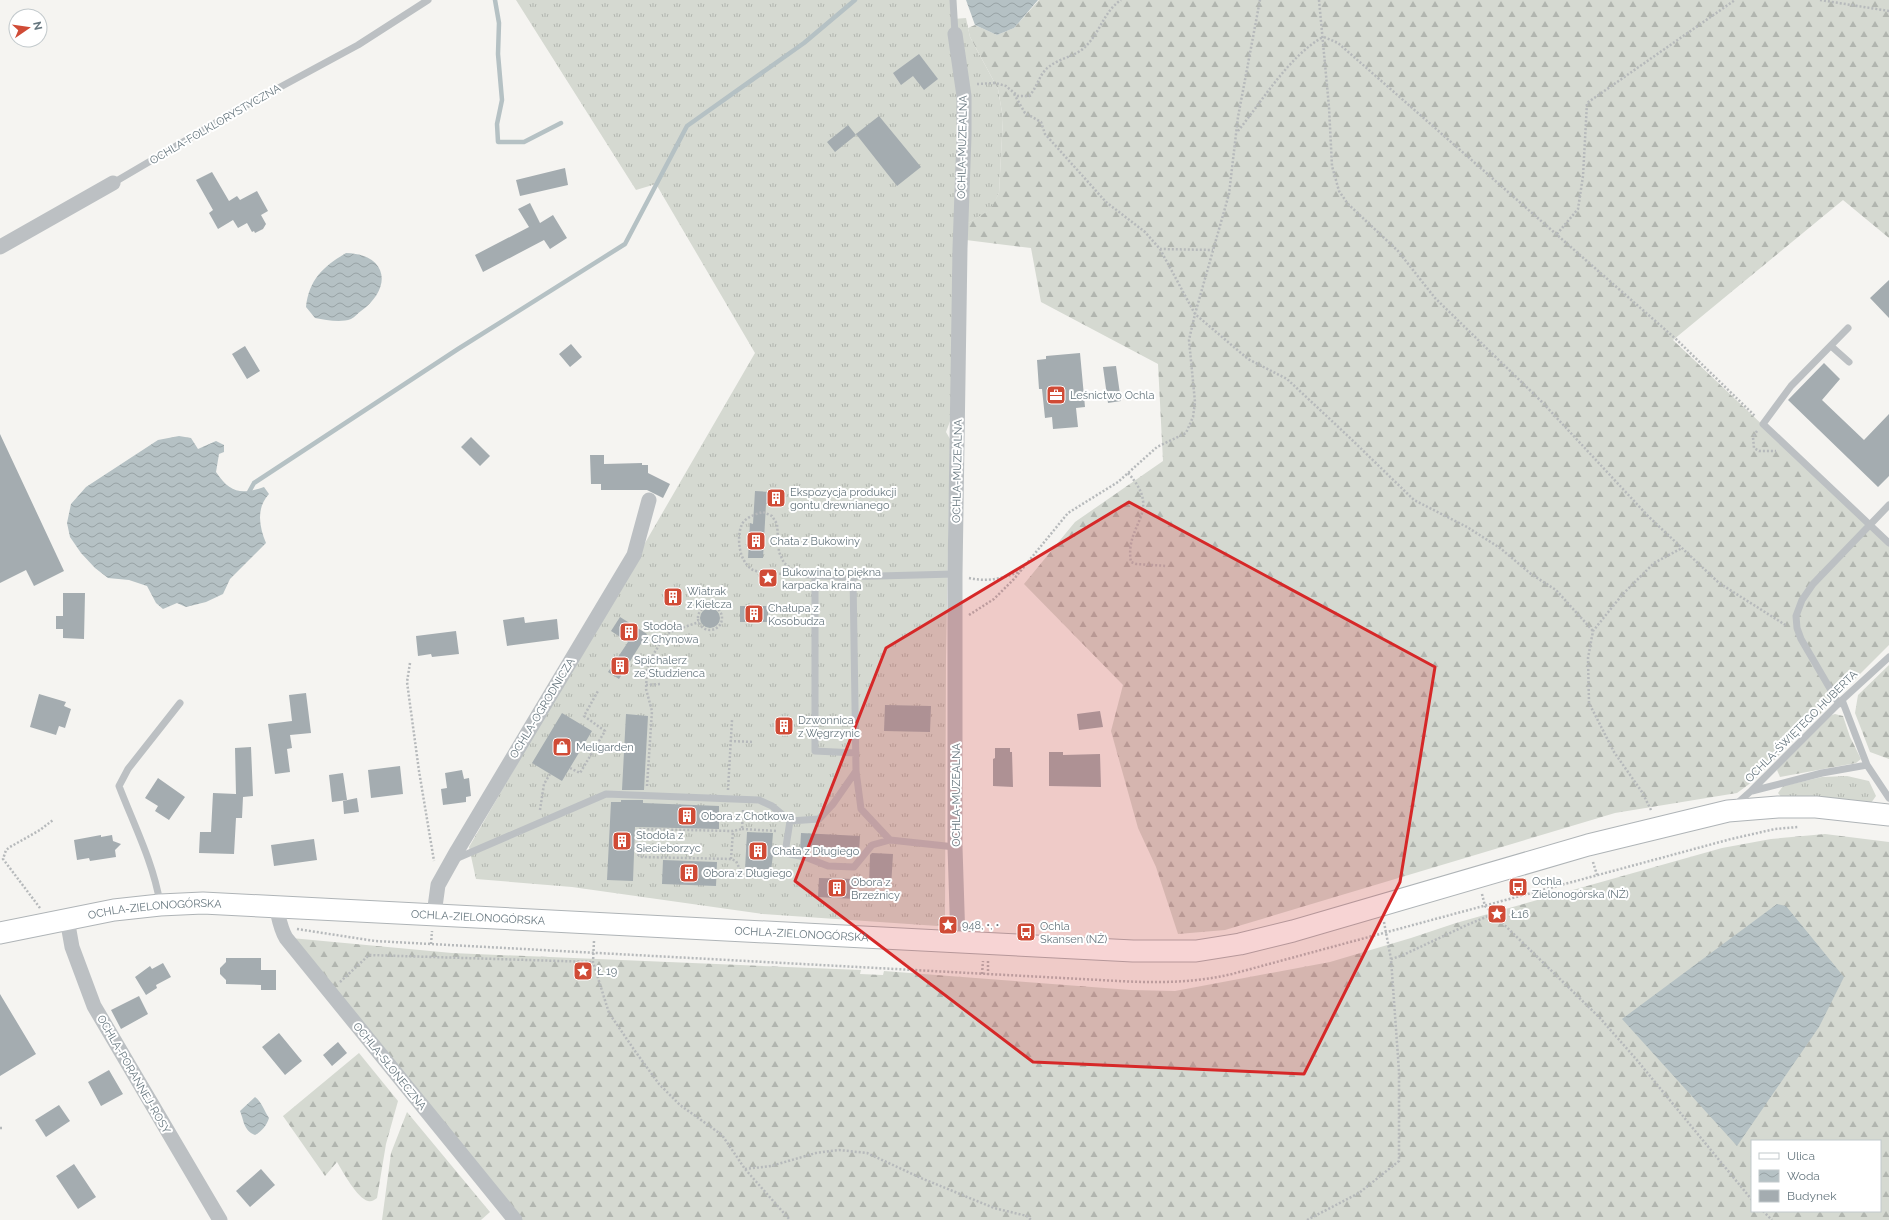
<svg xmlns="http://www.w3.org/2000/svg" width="1889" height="1220" font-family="Raleway,sans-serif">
  <defs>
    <pattern id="grass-tufts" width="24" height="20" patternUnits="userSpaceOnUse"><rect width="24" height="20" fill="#d5d9d1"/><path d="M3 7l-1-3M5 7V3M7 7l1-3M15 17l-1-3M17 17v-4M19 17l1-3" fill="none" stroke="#b1b5af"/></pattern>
    <pattern id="forest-firs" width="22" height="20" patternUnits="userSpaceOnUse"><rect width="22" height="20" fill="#d5d9d1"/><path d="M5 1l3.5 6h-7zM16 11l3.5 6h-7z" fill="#b1b5af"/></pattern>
    <pattern id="water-waves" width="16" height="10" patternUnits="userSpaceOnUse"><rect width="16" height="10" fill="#b5c1c4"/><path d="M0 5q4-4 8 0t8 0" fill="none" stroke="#97a2a4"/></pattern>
  </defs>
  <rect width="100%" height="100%" fill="#f5f4f1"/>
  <path fill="url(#grass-tufts)" d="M 516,0 L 953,0 L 953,19 L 966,18 L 970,37 L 998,89 L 1003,118 L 999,193 L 991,210 L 963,226 L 952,416 L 946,432 L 950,439 L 946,659 L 945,919 L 938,926 L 763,914 L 572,887 L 476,879 L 469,847 L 755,353 L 656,184 L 636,190 Z
    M 1847,776 L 1869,781 L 1876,796 L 1871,803 L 1783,799 L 1778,793 L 1783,786 L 1822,777 Z"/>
  <path fill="url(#forest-firs)" fill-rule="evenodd" d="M 1039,0 L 1889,0 L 1889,238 L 1843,200 L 1673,340 L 1889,545 L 1889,645 L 1752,782 L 1737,793 L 1615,813 L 1225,930 L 1178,934 L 1156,867 L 1138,828 L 1111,731 L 1123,685 L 1024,584 L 1075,522 L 1163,461 L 1158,364 L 1041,302 L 1031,248 L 966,240 L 968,223 L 990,210 L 999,193 L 1003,118 L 998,89 L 970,37 L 968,28 L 975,25 L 997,35 L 1014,28 Z
    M 1889,665 L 1889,759 L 1870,752 L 1855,713 L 1858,695 Z
    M 1835,714 L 1843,716 L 1850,737 L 1861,759 L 1856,763 L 1780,777 L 1777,770 L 1783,761 L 1829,716 Z
    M 1825,834 L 1889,842 L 1889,1220 L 521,1220 L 291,938 L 452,953 L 861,970 L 860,974 L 883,975 L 884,971 L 1131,990 L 1175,991 L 1330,962 L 1411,938 L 1456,923 L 1722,848 L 1771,839 ZM 1752,1141 L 1880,1141 L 1880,1211 L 1752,1211 Z
    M 359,1053 L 398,1101 L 386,1144 L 377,1198 C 374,1200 372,1202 368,1201 C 357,1198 343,1172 337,1162 L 325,1176 L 283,1116 Z
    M 407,1112 L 490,1212 L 481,1220 L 382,1220 L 391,1153 Z"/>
  <path fill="url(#water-waves)" d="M 966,0 L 1038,0 L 1014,28 L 997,35 L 975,25 Z
    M 346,253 C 388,254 393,288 361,311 C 358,313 355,317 351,319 C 341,323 326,320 315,318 L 306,307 C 309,279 324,266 346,253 Z
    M 179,436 L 191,438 L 198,449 L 216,441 L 224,445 L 224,452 L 219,454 L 216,472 C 230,493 241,495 264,487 L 269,494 C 256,508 259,526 266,543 L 230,579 L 223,594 L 206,602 L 186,607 L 177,603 L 163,609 L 156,603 L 147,586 L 129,580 L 108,578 L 95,568 L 81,553 L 70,537 L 67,523 L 71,504 L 86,487 L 158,440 Z
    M 1777,904 L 1786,906 L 1844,977 L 1819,1027 L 1737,1146 L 1622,1019 Z
    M 255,1097 C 262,1102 264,1111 269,1118 C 267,1125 262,1131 255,1135 C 243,1130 244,1120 240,1111 Z"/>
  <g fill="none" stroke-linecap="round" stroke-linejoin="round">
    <path stroke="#b5c1c4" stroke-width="4.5" d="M 495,0 L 499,23 L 498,54 L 502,100 L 497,124 L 498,142 L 524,142 L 561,123
      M 249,492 L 254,483 L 458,349 L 625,244 L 687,126 L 804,43 L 855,0"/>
  </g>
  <path fill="#a4acb0" d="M 919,54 L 938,79 L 924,90 L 913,76 L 901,85 L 893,73 Z
    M 879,116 L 921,167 L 897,186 L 856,134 Z
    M 848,125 L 856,135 L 835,152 L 827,142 Z
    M 565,168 L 568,185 L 520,196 L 516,180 Z
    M 212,172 L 229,201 L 237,196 L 240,200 L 257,191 L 268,211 L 261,215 L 266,224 L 263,229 L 255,233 L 254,231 L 252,232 L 247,223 L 238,228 L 233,220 L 218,229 L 209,213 L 213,210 L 196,180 Z
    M 530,203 L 540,223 L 553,215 L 567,238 L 550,249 L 544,240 L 483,272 L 475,255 L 529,227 L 518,209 Z
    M 1889,280 L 1889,318 L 1870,298 Z
    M 571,344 L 582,357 L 570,367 L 559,354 Z
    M 245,346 L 260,371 L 247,379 L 232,354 Z
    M 1080,353 L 1085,407 L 1076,408 L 1078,427 L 1053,429 L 1052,417 L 1045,418 L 1042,389 L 1039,389 L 1037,360 L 1046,359 L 1046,356 Z
    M 1824,363 L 1840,379 L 1822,400 L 1864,440 L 1889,414 L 1889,476 L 1878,487 L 1788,400 Z
    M 1116,366 L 1121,401 L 1108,403 L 1103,367 Z
    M 0,434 L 64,571 L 34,586 L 26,570 L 0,583 Z
    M 471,437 L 490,456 L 480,466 L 461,447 Z
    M 590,455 L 604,455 L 604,464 L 642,463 L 642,465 L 648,465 L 648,473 L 670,484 L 663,498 L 647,490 L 601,490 L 601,484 L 591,484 Z
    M 755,491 L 784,493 L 784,505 L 766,504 L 763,558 L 748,558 L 750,523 L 753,524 Z
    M 670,588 L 682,595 L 675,605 L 663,598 Z
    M 63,593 L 85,593 L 84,639 L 63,638 L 63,629 L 56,629 L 56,616 L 63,616 Z
    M 740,606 L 768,606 L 768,622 L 740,622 Z
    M700 618a10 10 0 1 1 20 0a10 10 0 1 1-20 0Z
    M 524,617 L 525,623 L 557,619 L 559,639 L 507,646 L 503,620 Z
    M 620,617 L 647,634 L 619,679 L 608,672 L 628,642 L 611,631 Z
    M 456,631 L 459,654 L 432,657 L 431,654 L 418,656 L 416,636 Z
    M 306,693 L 311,733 L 290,735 L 292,748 L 287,749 L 290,772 L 275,774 L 268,724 L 292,721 L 289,695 Z
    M 39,694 L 66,702 L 64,706 L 71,709 L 65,728 L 59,726 L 56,735 L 30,727 Z
    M 885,705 L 931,706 L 930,732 L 884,731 Z
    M 1100,711 L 1103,727 L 1079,730 L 1077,714 Z
    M 562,713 L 592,731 L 562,781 L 532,763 Z
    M 626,714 L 648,716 L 644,790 L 622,790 Z
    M 778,718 L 792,720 L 790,734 L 776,732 Z
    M 251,747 L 253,796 L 243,797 L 242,818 L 236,818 L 234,854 L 199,853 L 200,832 L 211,832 L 213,793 L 236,794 L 235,748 Z
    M 995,748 L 1010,748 L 1010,752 L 1012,752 L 1013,787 L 993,786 L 993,759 L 995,758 Z
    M 1049,752 L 1063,752 L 1063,755 L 1100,754 L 1101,787 L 1049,786 Z
    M 400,766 L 403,794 L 371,798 L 368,770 Z
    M 462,770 L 464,779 L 469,778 L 471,796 L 466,797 L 466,802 L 443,805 L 441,789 L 447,788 L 445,773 Z
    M 343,773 L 347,800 L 332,802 L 329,775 Z
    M 158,778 L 185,797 L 169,820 L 155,811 L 158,806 L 145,798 Z
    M 357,798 L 359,812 L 344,814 L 343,801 Z
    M 621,800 L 643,800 L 643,803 L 719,806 L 719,829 L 635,827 L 633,881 L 607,880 L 611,802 L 621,802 Z
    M 747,832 L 773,833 L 772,846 L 774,846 L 771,871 L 745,870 Z
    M 801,833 L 860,836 L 859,853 L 800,851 Z
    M 101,835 L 101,837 L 112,835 L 113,841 L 121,844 L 115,850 L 116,857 L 90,861 L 89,858 L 77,860 L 74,840 Z
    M 314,839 L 317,860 L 274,866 L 271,845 Z
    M 872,853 L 893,854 L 891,887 L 869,886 L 870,855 Z
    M 663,860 L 717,862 L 716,886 L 662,884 Z
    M 819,878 L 856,879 L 855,899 L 818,897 Z
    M 226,958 L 261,958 L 261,970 L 276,970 L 276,990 L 261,990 L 261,985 L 226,984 L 226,980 L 220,974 L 220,968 L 226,962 Z
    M 163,963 L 171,977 L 156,985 L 157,988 L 146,995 L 135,977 L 150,966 L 152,969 Z
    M 0,994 L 36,1054 L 0,1076 Z
    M 139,996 L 148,1014 L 121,1029 L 111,1010 Z
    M 279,1033 L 302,1061 L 285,1075 L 262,1047 Z
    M 338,1042 L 347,1053 L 332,1066 L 323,1055 Z
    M 109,1070 L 123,1094 L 101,1106 L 88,1082 Z
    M 59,1105 L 70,1121 L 46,1137 L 35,1120 Z
    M 74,1164 L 96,1197 L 78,1209 L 56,1176 Z
    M 261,1169 L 275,1185 L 250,1207 L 236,1191 Z"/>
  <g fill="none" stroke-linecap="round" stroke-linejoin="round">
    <g stroke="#afb4b7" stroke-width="23">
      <g id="secondary">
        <path id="s1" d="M 0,933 L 114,910 L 160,905 L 203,903 L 1133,951 L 1196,951 L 1240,944 L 1293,931 L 1588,845 L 1728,811 L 1778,807 L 1816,807 L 1889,815"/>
      </g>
    </g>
    <path stroke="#b6b9bb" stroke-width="2.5" stroke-dasharray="2 2" stroke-linecap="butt" d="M 1319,0 L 1329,107 L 1332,166 L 1339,191 L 1348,204 L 1398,251 L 1435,298 L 1542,402 L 1648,516 L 1719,583 L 1787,626
      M 1820,0 L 1889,11
      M 1324,37 L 1338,43 L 1677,340 L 1755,416
      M 977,84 L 995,83 L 1006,86 L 1018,96 L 1029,96 C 1038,87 1039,73 1050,66 C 1060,58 1076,56 1085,47 C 1100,33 1104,11 1121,0
      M 1014,94 L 1025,113 L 1041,122 L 1045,134 L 1106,202 L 1145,232 L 1160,249 L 1213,250
      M 1238,131 C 1263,100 1289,56 1323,37
      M 1557,234 L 1578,209 L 1583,176 L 1587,103 L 1735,0
      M 1160,249 L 1195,314 L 1248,359 L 1287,379 L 1349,437 L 1414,500 L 1467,527 L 1500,548 L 1531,574 L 1556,590 L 1593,631
      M 1757,431 L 1753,437 L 1754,448 L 1759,451 L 1776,451
      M 1128,473 C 1164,513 1124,523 1131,562 L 1136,564 L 1167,566
      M 797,575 C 788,574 760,573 753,570 C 739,562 736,538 742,524 C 746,517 756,514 763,512 L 772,516 L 777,524 L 779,552 L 784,563 L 797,573
      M 969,578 C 986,582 1004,579 1020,571
      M698 618a12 12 0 1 1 24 0a12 12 0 1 1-24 0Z
      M 969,615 L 994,599 L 1014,579 L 1068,513 L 1118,482 L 1157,447 L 1186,433 L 1193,417 L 1195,402 L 1189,340 L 1195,314 L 1229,194 L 1238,117 L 1260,0
      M 410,663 L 407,682 L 419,771 L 434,861
      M 646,685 L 661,684
      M 730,741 L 753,742
      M 570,768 L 580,773 L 605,731 L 584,716 L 598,691
      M 647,786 L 652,711 L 646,689 L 647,669 L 650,660 L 664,637 L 670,632 L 699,622
      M 728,790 L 732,720
      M 540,810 L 544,784 L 550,774
      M 743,810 L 742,829 L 733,831 L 639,829 L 637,854 L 642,857 L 731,859 L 736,861 L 742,874 L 785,876
      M 1651,810 L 1642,792 L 1614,752 L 1589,703 L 1588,658 L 1593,631 L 1622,595 L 1654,563 L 1682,548
      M 742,829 L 777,831
      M 731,859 L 733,831
      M 1593,862 L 1597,875
      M 1482,894 L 1485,906 L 1600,1018 L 1636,1059 L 1752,1200
      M 40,908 L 3,859 L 6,850 L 10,847 L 40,830 L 53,820
      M 1384,922 L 1391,959
      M 297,929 L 375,941 L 1118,981 C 1157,983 1194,983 1232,974 L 1731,839 L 1775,829 L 1798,827
      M 594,941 L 593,962 L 609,1013 L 635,1051 L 659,1084 L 680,1105 L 722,1135 L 745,1169 L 790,1220
      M 431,944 L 432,931
      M 982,974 L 983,961
      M 988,975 L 988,961
      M 340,982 L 369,955 L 593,962
      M 0,1128 L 2,1128
      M 745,1169 L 771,1166 L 816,1153 L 839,1150 L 867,1153 L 921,1178 L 994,1208 L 1027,1216 L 1031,1220
      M 1763,1211 L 1772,1220
      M 1307,1220 L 1359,1193 L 1399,1161 L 1399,1071 L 1391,959 L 1401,956 L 1467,925 L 1493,914"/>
    <path stroke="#bcc0c3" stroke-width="7" d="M 953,0 L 955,34
      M 113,183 L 234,112 L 358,45 L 428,0
      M 1848,328 L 1791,386 L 1763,424 L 1889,543
      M 1831,346 L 1849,362
      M 807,575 L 840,577 L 955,574
      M 815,576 L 815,751 L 856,753
      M 853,576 L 856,771
      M 1842,700 L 1867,765 L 1889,798
      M 1839,704 L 1801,639 L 1797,628 L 1796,616 L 1802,600 L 1813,584 L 1889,505
      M 1752,791 L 1822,773 L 1867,765
      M 1734,806 L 1751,791 L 1842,700 L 1889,657
      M 790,821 L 785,853 L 805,857 L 828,866 L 854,867 L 872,845 L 890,840 L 955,847
      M 453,860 L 606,794 L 759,800 L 772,806 L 790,821 L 819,819 L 833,804 L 856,771 L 861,809 L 890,840
      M 160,903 C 153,862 134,825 119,786 L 128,769 L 180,703"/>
    <path stroke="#bcc0c3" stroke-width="15" d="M 955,34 L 964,96 L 964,136 L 960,248 L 955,574 L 955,847 L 958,942
      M 0,247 L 113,183
      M 276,906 C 279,918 280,928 286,938 L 515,1220
      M 434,914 L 438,885 L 457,851 L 634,555 L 649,500
      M 67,919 L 72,947 L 94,1006 L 220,1220"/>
    <use href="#secondary" stroke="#fff" stroke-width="21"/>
  </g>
  <path fill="#d62828" fill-opacity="0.2" stroke="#d62828" stroke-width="3" stroke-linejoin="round" d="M 1129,502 L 1435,667 L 1400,882 L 1304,1074 L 1033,1062 L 795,881 L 886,648 Z"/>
  <defs>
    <g id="office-square" transform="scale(1)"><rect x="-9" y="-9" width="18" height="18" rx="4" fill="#d04b36" stroke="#fff"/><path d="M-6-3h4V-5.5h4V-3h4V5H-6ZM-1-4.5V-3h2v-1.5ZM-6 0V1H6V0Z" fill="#fff"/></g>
    <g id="building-square" transform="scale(1)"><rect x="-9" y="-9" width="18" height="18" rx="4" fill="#d04b36" stroke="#fff"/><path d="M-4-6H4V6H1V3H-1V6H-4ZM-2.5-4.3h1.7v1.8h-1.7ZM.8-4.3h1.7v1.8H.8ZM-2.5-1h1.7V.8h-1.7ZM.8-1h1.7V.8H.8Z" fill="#fff"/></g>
    <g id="sight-square" transform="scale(1)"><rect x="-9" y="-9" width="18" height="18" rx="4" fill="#d04b36" stroke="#fff"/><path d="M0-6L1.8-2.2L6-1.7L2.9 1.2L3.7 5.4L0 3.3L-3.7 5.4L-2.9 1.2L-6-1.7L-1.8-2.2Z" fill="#fff"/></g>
    <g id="shop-square" transform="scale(1)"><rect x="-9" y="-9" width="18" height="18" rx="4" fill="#d04b36" stroke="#fff"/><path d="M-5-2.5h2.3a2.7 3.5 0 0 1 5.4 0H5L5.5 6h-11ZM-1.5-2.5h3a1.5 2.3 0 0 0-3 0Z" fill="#fff"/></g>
    <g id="bus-square" transform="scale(1)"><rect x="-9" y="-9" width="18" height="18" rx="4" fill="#d04b36" stroke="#fff"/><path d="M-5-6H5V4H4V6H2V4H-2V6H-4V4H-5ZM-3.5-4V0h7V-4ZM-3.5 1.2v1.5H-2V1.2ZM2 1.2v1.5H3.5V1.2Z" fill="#fff"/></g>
  </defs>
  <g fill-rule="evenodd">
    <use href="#office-square" x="1056" y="395"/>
    <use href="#building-square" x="776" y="498"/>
    <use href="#building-square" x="756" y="541"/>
    <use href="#sight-square" x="768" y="578"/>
    <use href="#building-square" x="673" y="597"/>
    <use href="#building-square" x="754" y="614"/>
    <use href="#building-square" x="629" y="632"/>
    <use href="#building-square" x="620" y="666"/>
    <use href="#building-square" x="784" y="726"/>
    <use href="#shop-square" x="562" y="747"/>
    <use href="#building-square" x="687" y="816"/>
    <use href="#building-square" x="622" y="841"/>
    <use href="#building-square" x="758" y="851"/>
    <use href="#building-square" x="689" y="873"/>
    <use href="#bus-square" x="1518" y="887"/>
    <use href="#building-square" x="837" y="888"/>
    <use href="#sight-square" x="1497" y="914"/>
    <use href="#sight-square" x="948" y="925"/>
    <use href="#bus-square" x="1026" y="932"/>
    <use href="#sight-square" x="583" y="971"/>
  </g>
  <g text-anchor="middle" stroke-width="4" stroke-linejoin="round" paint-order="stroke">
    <g font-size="11" fill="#67777f" stroke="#fff">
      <text transform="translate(215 124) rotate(-30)" y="4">OCHLA-FOLKLORYSTYCZNA</text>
      <text transform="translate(962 147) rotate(-89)" y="4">OCHLA-MUZEALNA</text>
      <text transform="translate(957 471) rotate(-89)" y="4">OCHLA-MUZEALNA</text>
      <text transform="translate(542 708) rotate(-59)" y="4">OCHLA-OGRODNICZA</text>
      <text transform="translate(1801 726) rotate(-45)" y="4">OCHLA-ŚWIĘTEGO HUBERTA</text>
      <text transform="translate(956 795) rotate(-90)" y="4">OCHLA-MUZEALNA</text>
      <text dy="4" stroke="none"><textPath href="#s1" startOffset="157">OCHLA-ZIELONOGÓRSKA</textPath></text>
      <text dy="4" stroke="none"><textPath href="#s1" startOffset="481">OCHLA-ZIELONOGÓRSKA</textPath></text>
      <text dy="4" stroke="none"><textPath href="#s1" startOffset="805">OCHLA-ZIELONOGÓRSKA</textPath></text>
      <text transform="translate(390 1066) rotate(51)" y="4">OCHLA-SŁONECZNA</text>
      <text transform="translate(134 1074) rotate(60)" y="4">OCHLA-PORANNEJ-ROSY</text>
    </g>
    <g font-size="11" fill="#67777f" stroke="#fff" text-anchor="start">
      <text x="1070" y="399">Leśnictwo Ochla</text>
      <text x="790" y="496">Ekspozycja produkcji<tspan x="790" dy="13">gontu drewnianego</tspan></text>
      <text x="770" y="545">Chata z Bukowiny</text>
      <text x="782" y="576">Bukowina to piękna<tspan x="782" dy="13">karpacka kraina</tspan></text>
      <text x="687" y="595">Wiatrak<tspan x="687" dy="13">z Kiełcza</tspan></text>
      <text x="768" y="612">Chałupa z<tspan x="768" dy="13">Kosobudza</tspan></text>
      <text x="643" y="630">Stodoła<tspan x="643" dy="13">z Chynowa</tspan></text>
      <text x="634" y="664">Spichalerz<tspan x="634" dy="13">ze Studzienca</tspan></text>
      <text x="798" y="724">Dzwonnica<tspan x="798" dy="13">z Węgrzynic</tspan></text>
      <text x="576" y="751">Meligarden</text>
      <text x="701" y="820">Obora z Chotkowa</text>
      <text x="636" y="839">Stodoła z<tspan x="636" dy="13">Siecieborzyc</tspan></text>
      <text x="772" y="855">Chata z Długiego</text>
      <text x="703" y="877">Obora z Długiego</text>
      <text x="1532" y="885">Ochla<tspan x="1532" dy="13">Zielonogórska (NŻ)</tspan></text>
      <text x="851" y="886">Obora z<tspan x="851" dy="13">Brzeźnicy</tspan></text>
      <text x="1511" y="918">Ł16</text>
      <text x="962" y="929">948, •, •</text>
      <text x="1040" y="930">Ochla<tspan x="1040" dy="13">Skansen (NŻ)</tspan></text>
      <text x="597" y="975">Ł 19</text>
    </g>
  </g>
  <rect x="1751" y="1140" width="130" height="72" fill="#ffffff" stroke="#c2c9cc"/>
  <rect x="1759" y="1153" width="20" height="6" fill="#ffffff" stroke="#c2c9cc"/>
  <text x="1787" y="1160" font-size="12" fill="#67777f">Ulica</text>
  <rect x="1759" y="1170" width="20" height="12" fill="url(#water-waves)" stroke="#c2c9cc"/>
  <text x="1787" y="1180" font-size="12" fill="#67777f">Woda</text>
  <rect x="1759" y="1190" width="20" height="12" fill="#a4acb0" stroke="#c2c9cc"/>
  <text x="1787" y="1200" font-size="12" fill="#67777f">Budynek</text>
  <g transform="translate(28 28) rotate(77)"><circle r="19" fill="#ffffff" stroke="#c2c9cc"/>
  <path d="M0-3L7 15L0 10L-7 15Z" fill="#d04b36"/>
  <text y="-6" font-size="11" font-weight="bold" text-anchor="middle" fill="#67777f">N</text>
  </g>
</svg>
